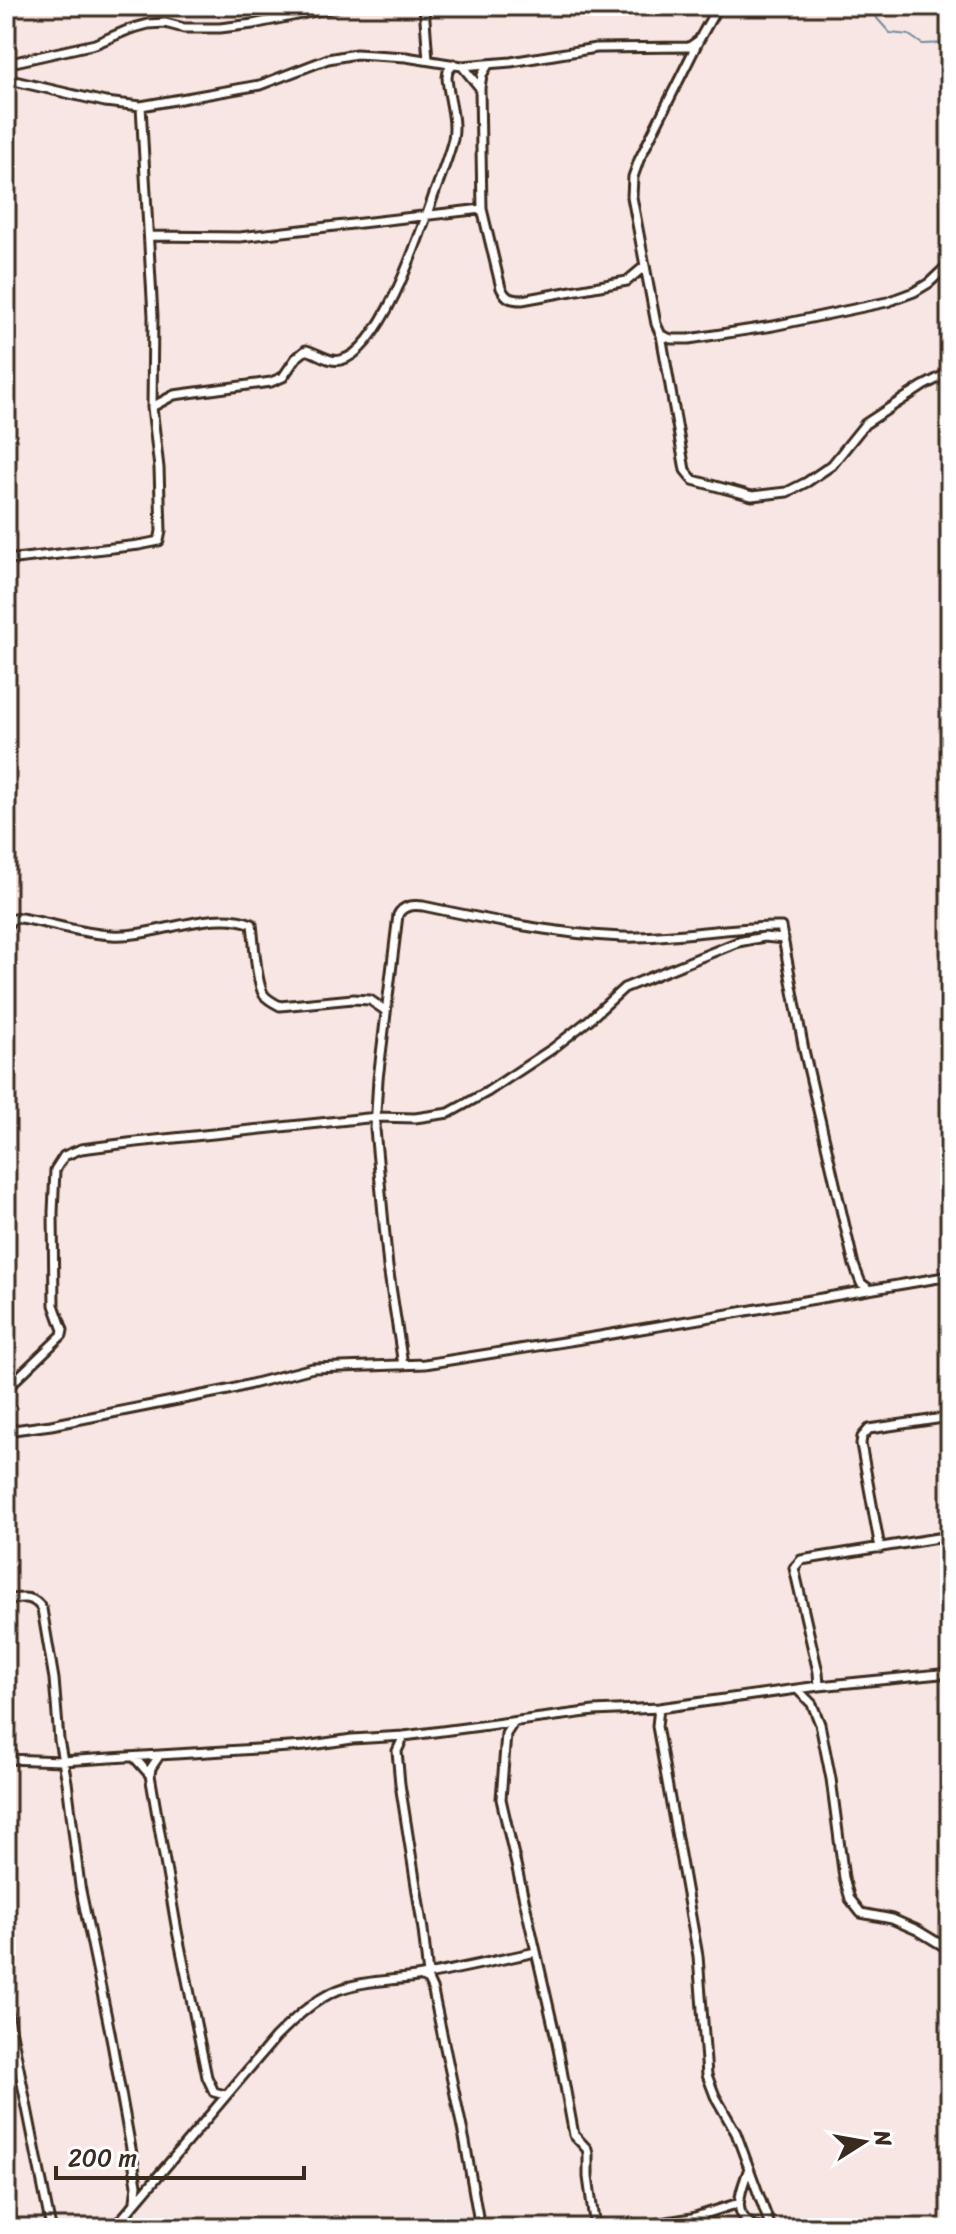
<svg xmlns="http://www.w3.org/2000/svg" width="956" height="2234" font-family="Sriracha,sans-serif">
  <rect width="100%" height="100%" fill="#f8e6e4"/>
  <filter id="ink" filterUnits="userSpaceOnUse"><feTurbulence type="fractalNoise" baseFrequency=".0125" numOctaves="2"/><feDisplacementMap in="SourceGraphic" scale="16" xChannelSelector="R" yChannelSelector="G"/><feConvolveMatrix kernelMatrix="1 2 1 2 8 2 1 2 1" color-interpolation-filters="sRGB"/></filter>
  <g filter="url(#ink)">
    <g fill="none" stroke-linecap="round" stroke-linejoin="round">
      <path stroke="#728c9f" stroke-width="2" d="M 866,6 L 890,33 L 909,35 L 922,44 L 950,43"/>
      <g stroke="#3b2a1e" stroke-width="13">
        <path id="street" d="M 424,6 L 428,60
          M 698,42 L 639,160 L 633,177 L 632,197 L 656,324 L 661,335 L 671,339 L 689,339 L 773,326 L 887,302 L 914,292 L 929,283 L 950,263
          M 6,64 L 95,44 L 130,29 L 148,24 L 165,23 L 184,28 L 220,28 L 253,24 L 341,6
          M 488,65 L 482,75 L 480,88 L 482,209 L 501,288 C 506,298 510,300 522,300 L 627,281 L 645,266
          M 462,66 L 480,88
          M 6,79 L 105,102 L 141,106 L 260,85 L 328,59 L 356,54 L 406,57 L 462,66 L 511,62 L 596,48 L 689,47 L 699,40 L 718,6
          M 150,236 L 240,237 L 482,209
          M 661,335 L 685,470 L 693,480 L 752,496 L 787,492 L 807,482 L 832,465 L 865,424 L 923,386 L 950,372
          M 152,407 L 174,395 L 271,382 L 283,377 L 296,358 L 306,350 C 318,353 329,363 341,360 C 382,350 420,234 433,197 C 440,178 448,159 453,139 C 457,119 448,97 447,77 L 448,71 L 454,64
          M 6,560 L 139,545 L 159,541 L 161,531 L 159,468 L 152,407 L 153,316 L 141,106
          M 6,929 C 9,921 12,918 21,918 C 51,923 81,934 112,935 C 155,938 213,907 252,924 C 254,940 256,983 264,995 C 268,1000 274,1003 280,1006 L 353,999 L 370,1000 L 386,1011
          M 403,1365 L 388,1267 L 375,1129 L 378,1079 L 398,915 C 403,905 413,905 423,906 C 489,920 555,934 622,937 C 675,939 728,926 781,927 L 804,1050 L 854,1265 L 861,1283 L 869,1289
          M 6,1389 L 62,1335 L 63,1330 L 54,1305 L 53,1212 L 55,1170 L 64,1156 L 81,1149 L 136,1142 L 377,1117 L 415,1118 L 449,1113 L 487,1092 L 552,1049 L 589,1020 L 624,988 L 738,942 L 764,937 L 784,939
          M 6,1431 L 51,1425 L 228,1390 L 313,1368 L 425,1364 L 594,1337 L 950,1276
          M 880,1548 L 861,1444 L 862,1437 L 869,1429 L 950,1417
          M 6,1600 C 21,1598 33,1594 42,1609 L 54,1679 L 59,1740 L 67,1782 L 80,1886 L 110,2032 L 132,2154 L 137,2185 L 135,2201
          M 819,1686 L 818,1672 L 794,1568 L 801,1560 L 950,1536
          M 798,1690 L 812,1704 L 820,1724 L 831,1779 L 844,1878 L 850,1899 L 861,1913 L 892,1919 L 917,1930 L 950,1950
          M 659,1708 L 657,1726 L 698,1956 L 707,2075 L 715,2096 L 736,2133 L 771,2228
          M 513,1723 L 506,1734 L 501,1799 L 557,2043 L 574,2135 L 587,2149 L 588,2154 L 588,2177 L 595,2228
          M 404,1736 L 397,1751 L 400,1784 L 423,1930 L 428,1975
          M 159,1756 L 151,1768 L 150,1775 L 177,1931 L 207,2077 L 214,2092 L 225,2095
          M 134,1757 L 150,1775
          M 6,1759 L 62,1761 L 305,1746 L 352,1739 L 404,1736 L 594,1711 L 659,1708 L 819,1686 L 950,1673
          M 422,1977 L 428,1980 L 433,1991 L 465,2142 L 480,2228
          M 6,2003 L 51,2228
          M 749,2168 C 741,2191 728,2217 759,2228
          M 114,2228 L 275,2038 C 293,2020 313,2000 338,1990 C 364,1980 395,1981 422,1976 C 460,1969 498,1960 536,1952
          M 629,2228 L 692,2218 L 739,2203"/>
      </g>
      <use href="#street" stroke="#fff" stroke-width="7"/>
    </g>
  </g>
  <rect width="956" height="2234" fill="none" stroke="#fff" stroke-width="32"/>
  <rect x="16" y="16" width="924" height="2202" fill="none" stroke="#3b2a1e" stroke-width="3" filter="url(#ink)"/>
  <g transform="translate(864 2142) rotate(79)" stroke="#ffffff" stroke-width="6" paint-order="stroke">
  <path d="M0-6L14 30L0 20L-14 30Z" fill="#3b2a1e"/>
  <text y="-12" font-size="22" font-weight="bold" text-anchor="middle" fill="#3b2a1e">N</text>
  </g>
  <path d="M56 2166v12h248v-12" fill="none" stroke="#3b2a1e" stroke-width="4"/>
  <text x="68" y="2166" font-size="24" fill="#3b2a1e" stroke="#ffffff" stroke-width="6" paint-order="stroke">200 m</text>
</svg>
